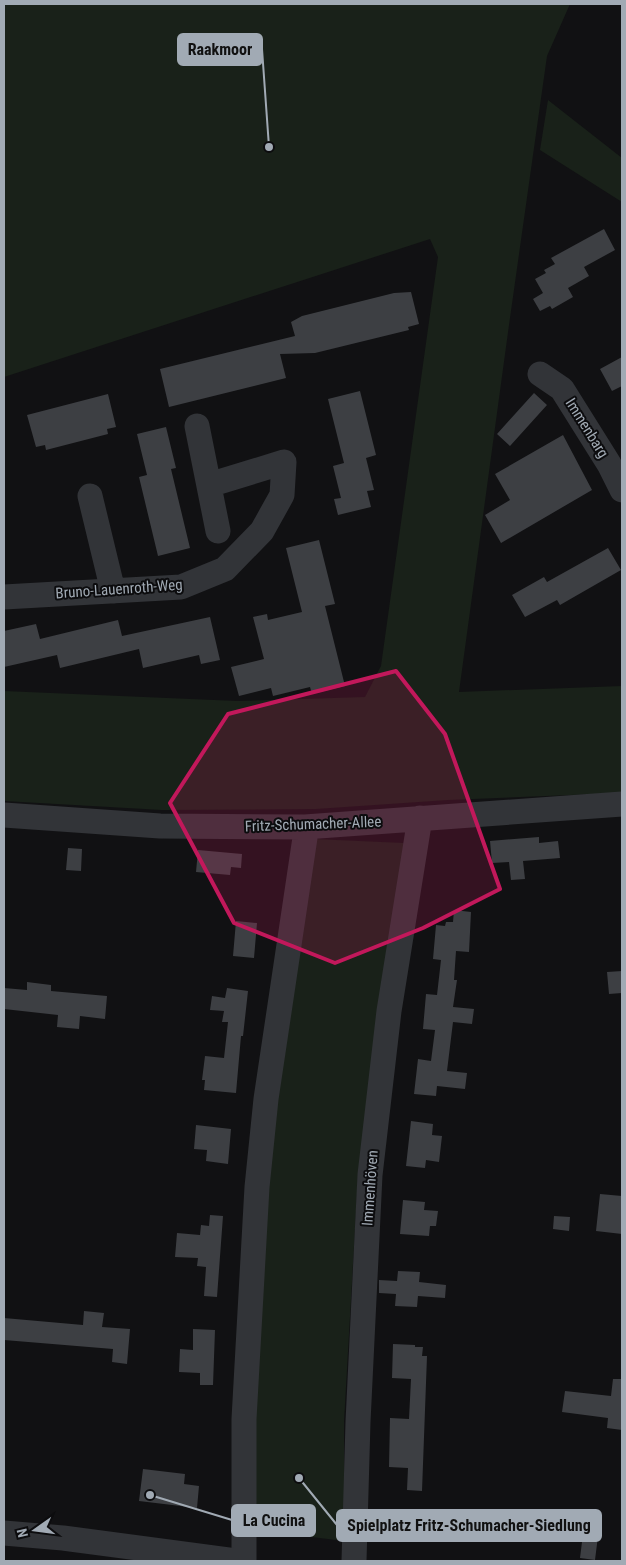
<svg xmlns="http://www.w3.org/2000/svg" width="626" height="1565" font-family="'Roboto Condensed',sans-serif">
  <rect width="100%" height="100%" fill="#111113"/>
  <path fill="#192119" d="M 4,4 L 570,4 L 547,56 L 509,325 L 459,692 L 622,686 L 622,793 L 448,800 L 316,809 L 162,810 L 4,801 L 4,691 L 237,701 L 365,697 L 381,666 L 438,257 L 430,239 L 4,377 Z
    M 548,100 L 622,158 L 622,202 L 540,150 Z
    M 314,839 L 404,843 L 358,1176 L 344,1422 L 344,1541 L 255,1530 L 255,1424 L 272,1102 Z"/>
  <path fill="#3d3f43" d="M 604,229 L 615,250 L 584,267 L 589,276 L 568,288 L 573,297 L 552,309 L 550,306 L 540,311 L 533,299 L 543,293 L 535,279 L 546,273 L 544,270 L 555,264 L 551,258 Z
    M 411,292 L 419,324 L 408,327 L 409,330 L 315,353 L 280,354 L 286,378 L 169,407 L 160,369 L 295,336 L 291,322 L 302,316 L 394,293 Z
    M 622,357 L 622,386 L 612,391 L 600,369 Z
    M 360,391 L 376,455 L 366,458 L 374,490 L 367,491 L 371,507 L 338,515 L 334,499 L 341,498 L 333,466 L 344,463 L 328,399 Z
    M 534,393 L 547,405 L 510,446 L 497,434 Z
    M 108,394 L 116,427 L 107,429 L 108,434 L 46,450 L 45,445 L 36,447 L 27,415 Z
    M 166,427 L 176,468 L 171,469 L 190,548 L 158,556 L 139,477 L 147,475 L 137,434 Z
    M 563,435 L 592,490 L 501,543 L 485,515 L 510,500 L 495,474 Z
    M 319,540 L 335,604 L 325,606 L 345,686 L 312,694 L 310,687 L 273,696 L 271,688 L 239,696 L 231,667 L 264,659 L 253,617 L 267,614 L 268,620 L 302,612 L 286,548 Z
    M 608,548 L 621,570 L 560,605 L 557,600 L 525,617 L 512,595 L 544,577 L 547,582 Z
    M 210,617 L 220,660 L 201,664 L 199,655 L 143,668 L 139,649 L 60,668 L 57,655 L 4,667 L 4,631 L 36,624 L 40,639 L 118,620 L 122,636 Z
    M 539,837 L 539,843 L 558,841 L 560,858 L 523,861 L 525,879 L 511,880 L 509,862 L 492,863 L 490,841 Z
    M 68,848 L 82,849 L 81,871 L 66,870 Z
    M 198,850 L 242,854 L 241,868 L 231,867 L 230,875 L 196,872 Z
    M 454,910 L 471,912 L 469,952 L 456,951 L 454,980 L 457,980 L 453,1007 L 474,1009 L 472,1024 L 453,1022 L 447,1071 L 467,1073 L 465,1089 L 437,1086 L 436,1096 L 414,1094 L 418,1059 L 431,1061 L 435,1030 L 423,1029 L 426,994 L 437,995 L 441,960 L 433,959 L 436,925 L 445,926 L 446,922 L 453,922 Z
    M 236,921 L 257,923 L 254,958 L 233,956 Z
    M 622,971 L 622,993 L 609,994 L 607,972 Z
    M 27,982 L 51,985 L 51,991 L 107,996 L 105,1019 L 80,1016 L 79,1029 L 57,1027 L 58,1015 L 4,1009 L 4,988 L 27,990 Z
    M 227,988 L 248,991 L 243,1036 L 241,1036 L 236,1093 L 204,1090 L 205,1080 L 202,1080 L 205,1056 L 224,1058 L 228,1022 L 222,1022 L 224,1011 L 210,1010 L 212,996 L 225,998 Z
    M 411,1121 L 433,1124 L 432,1135 L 442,1136 L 439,1162 L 426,1160 L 425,1168 L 406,1166 Z
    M 196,1125 L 231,1129 L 228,1164 L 206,1161 L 207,1150 L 194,1149 Z
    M 600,1194 L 622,1196 L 622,1234 L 596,1231 Z
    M 403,1200 L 425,1202 L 424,1210 L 438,1211 L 436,1226 L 430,1226 L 429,1236 L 400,1234 Z
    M 210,1215 L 223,1216 L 217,1297 L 204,1296 L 206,1267 L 197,1266 L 198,1258 L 175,1257 L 177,1233 L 200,1235 L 201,1225 L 209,1226 Z
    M 554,1216 L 570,1217 L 569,1231 L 553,1229 Z
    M 398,1271 L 420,1272 L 419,1282 L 446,1285 L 445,1298 L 418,1296 L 417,1307 L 395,1306 L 396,1294 L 379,1293 L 379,1280 L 397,1281 Z
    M 84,1311 L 104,1313 L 102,1327 L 130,1329 L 127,1364 L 112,1362 L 113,1349 L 4,1340 L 4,1318 L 83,1325 Z
    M 193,1329 L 215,1330 L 213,1385 L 200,1385 L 200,1373 L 179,1372 L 180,1349 L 193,1350 Z
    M 393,1344 L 415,1345 L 415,1347 L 423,1347 L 422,1356 L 427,1356 L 422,1491 L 407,1490 L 408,1468 L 389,1467 L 390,1418 L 409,1419 L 411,1379 L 392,1378 Z
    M 613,1379 L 622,1379 L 622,1430 L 607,1428 L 608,1418 L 562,1412 L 565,1391 L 611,1396 Z
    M 143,1469 L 185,1474 L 184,1484 L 199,1486 L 197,1508 L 139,1501 Z
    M 444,1516 L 478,1520 L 475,1541 L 442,1537 Z
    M 584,1526 L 599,1528 L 595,1560 L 580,1558 Z"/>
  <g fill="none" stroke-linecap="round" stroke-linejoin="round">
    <path stroke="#323438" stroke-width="25" d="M 540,374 L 562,389 L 609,464 L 622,490
      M 197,426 L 218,531
      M 90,496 L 113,591
      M 4,597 L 181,587 L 225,569 L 262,531 L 282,495 L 284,462 L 209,485
      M 4,815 L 160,826 L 305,827 L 622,804
      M 4,1533 L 63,1538 L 236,1561
      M 244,1561 L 244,1419 L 257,1187 L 266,1099 L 306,831 L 305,827
      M 354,1561 L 358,1422 L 370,1175 L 389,1011 L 420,818"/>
  </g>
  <path fill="#c2185b" fill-opacity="0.2" stroke="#c2185b" stroke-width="4" stroke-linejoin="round" d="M 396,671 L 445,734 L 500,889 L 423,928 L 335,963 L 234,923 L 170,803 L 228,714 Z"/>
  <g text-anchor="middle" stroke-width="4" stroke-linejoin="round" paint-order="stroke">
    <g font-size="15" fill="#a1aab4" stroke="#0c0c0e">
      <text transform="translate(587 428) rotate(58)" y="5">Immenbarg</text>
      <text transform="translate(119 589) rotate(-4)" y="5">Bruno-Lauenroth-Weg</text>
      <text transform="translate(313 824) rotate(-2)" y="5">Fritz-Schumacher-Allee</text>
      <text transform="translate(370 1188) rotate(-86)" y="5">Immenhöven</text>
    </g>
  </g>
  <path fill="none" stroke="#a1aab4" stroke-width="2" d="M269 147L262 49M150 1495L232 1520M299 1478L337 1525"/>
  <g fill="#a1aab4" stroke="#0c0c0e" stroke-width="2">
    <circle cx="269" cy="147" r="5"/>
    <circle cx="150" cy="1495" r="5"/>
    <circle cx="299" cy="1478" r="5"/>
  </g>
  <g fill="#a1aab4" stroke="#a1aab4" stroke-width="2">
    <rect x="178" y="34" width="84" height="31" rx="5"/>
    <rect x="232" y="1505" width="83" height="31" rx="5"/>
    <rect x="337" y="1510" width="264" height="31" rx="5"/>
  </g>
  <g font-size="16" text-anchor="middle" font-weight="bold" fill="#111">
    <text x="220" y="55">Raakmoor</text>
    <text x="274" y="1526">La Cucina</text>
    <text x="469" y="1531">Spielplatz Fritz-Schumacher-Siedlung</text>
  </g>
  <rect width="626" height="1565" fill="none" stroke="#a1aab4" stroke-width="10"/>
  <g transform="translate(35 1530) rotate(256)" stroke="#0c0c0e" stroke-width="4" paint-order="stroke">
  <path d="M0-4L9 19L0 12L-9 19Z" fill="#a1aab4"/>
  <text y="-8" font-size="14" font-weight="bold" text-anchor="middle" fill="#a1aab4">N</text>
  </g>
</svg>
